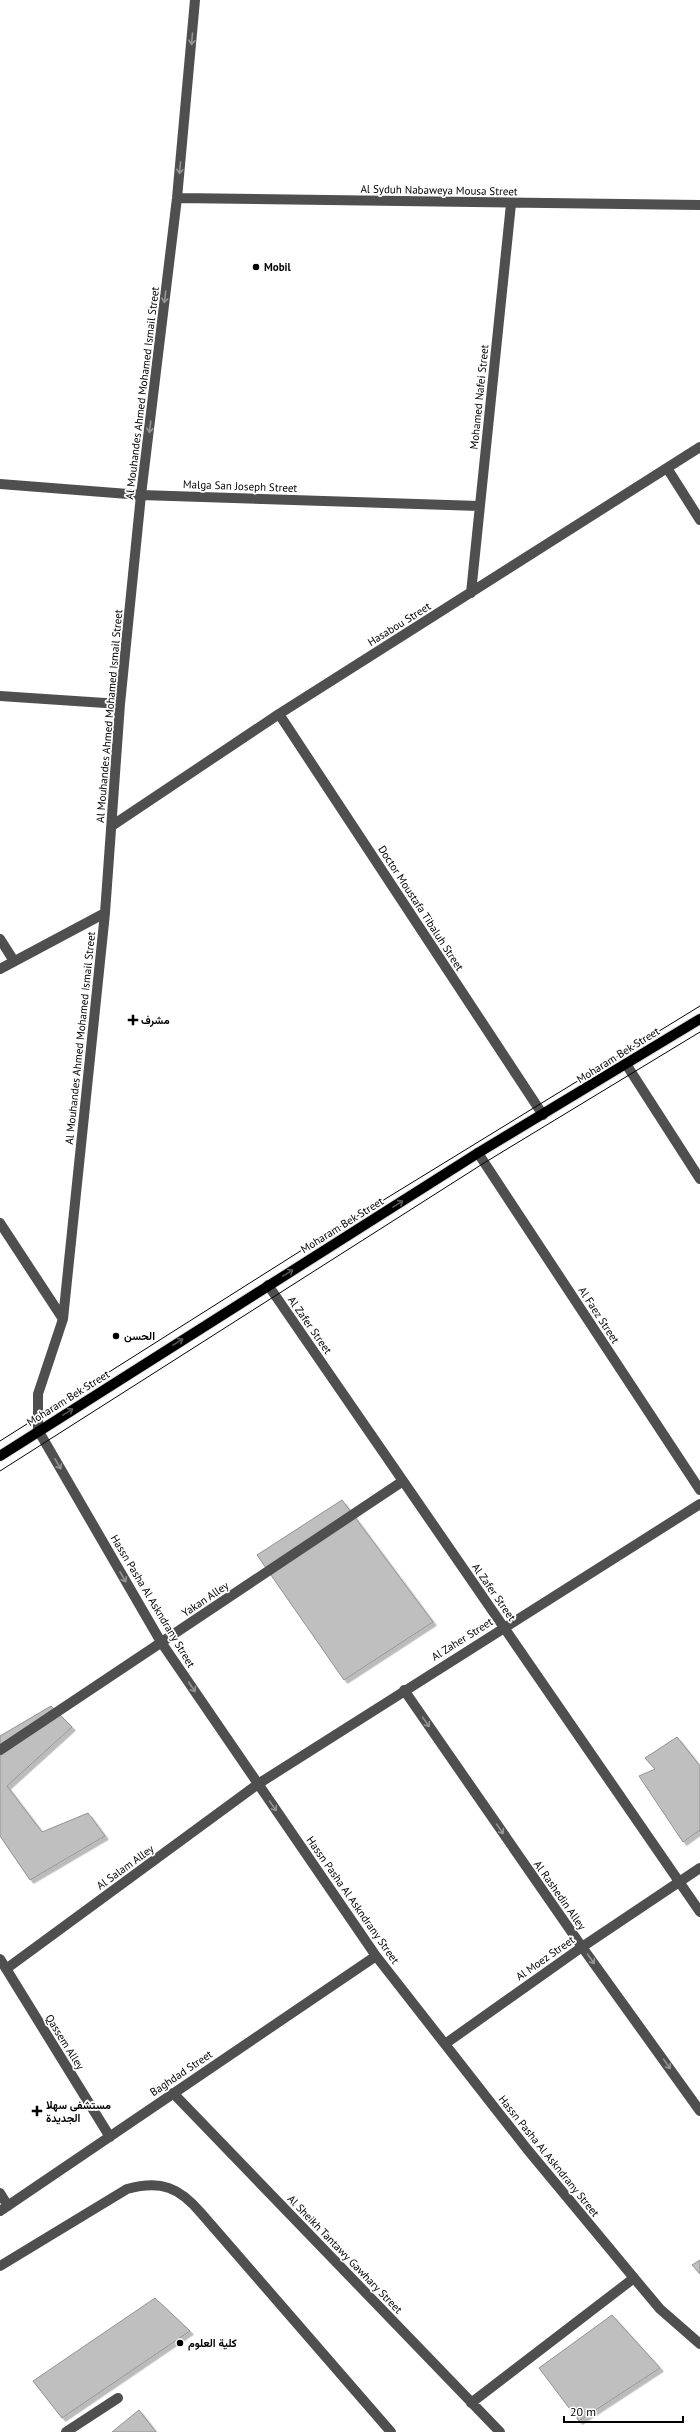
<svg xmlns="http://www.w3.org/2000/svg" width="700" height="2432" font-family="'PT Sans',Vazirmatn,sans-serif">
  <defs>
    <filter id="shadow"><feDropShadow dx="3.5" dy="3.5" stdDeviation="0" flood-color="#0004"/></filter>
  </defs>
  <rect width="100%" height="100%" fill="#fff"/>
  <path fill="#bfbfbf" stroke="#939393" filter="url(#shadow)" d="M 342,1500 L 433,1622 L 344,1680 L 257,1555 Z
    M 51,1706 L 72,1727 L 7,1786 L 42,1832 L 88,1813 L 105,1836 L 30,1880 L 0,1836 L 0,1736 Z
    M 677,1737 L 700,1766 L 700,1830 L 683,1842 L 639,1776 L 655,1769 L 645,1758 Z
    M 700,2260 L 700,2274 L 692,2265 Z
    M 155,2298 L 190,2331 L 62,2418 L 33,2381 Z
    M 612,2315 L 660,2368 L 579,2421 L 539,2368 Z
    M 139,2410 L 156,2432 L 112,2432 Z"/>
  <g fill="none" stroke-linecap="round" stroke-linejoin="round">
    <g stroke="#dbdbdb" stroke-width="12">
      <path id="major" d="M 0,1456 L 478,1153 L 700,1019"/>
    </g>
    <path stroke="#4f4f4f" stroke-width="10" d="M 195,0 L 177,198 L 141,495 L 120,704 L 105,913 L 63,1319 L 38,1394 L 38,1430 L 161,1642 L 376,1956 L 527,2149 L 634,2278 L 660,2309 L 700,2344
      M 177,198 L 700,205
      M 667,468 L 700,520
      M 0,484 L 141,495 L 479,506
      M 471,593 L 511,204
      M 0,696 L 120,704
      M 279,714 L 543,1115
      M 113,825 L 279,714 L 700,447
      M 0,939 L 14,961
      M 0,969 L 105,913
      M 626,1064 L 700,1179
      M 478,1153 L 700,1490
      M 0,1223 L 63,1319
      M 268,1285 L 700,1912
      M 404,1690 L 582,1947 L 700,2111
      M 0,1750 L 403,1481
      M 0,1959 L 110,2137
      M 6,1969 L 258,1784 L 700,1504
      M 445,2044 L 582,1947 L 700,1868
      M 173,2093 L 500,2432
      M 0,2193 L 8,2206
      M 0,2211 L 376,1956
      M 0,2266 L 127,2189 C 161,2180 179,2187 201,2213 L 391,2432
      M 471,2403 L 634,2278
      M 66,2432 L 118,2398"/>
    <use href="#major" stroke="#000" stroke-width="10"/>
    <path stroke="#000" stroke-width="1" d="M 0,1441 L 302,1250 L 700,1006
      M 0,1471 L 484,1163 L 700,1032"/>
  </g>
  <defs><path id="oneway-shaft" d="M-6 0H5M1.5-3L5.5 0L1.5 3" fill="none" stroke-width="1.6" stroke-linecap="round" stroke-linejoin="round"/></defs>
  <g stroke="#959595">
    <use href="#oneway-shaft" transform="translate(192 39) rotate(95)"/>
    <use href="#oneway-shaft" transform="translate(180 168) rotate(95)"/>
    <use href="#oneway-shaft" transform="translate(165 297) rotate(97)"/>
    <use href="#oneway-shaft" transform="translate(150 427) rotate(97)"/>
    <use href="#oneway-shaft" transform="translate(58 1464) rotate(60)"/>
    <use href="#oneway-shaft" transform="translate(123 1577) rotate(60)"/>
    <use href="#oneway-shaft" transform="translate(192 1687) rotate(56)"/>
    <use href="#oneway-shaft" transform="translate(426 1722) rotate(55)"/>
    <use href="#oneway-shaft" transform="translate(273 1806) rotate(55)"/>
    <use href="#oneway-shaft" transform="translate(500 1829) rotate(55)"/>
    <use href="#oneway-shaft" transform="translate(591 1959) rotate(54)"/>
    <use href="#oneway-shaft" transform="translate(667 2064) rotate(54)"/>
  </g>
  <g stroke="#595959">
    <use href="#oneway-shaft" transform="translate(398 1204) rotate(-32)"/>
    <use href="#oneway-shaft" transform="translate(288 1273) rotate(-32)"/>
    <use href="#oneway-shaft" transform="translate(178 1342) rotate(-32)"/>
    <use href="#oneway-shaft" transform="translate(68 1412) rotate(-32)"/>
  </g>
  <g fill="#000" stroke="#fff" stroke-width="1.5">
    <circle cx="256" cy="267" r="4"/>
    <path d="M131 1014h4v4h4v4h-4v4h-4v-4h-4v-4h4z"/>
    <circle cx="116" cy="1336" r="4"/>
    <path d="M35 2105h4v4h4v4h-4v4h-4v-4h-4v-4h4z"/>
    <circle cx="180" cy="2343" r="4"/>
  </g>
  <g text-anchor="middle" stroke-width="3.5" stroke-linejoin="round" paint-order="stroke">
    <g font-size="11" fill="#000" stroke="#fff">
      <text transform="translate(439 190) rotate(1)" y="4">Al Syduh Nabaweya Mousa Street</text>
      <text transform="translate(142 393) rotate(-83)" y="4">Al Mouhandes Ahmed Mohamed Ismail Street</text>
      <text transform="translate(479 397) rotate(-84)" y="4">Mohamed Nafei Street</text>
      <text transform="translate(240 486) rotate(2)" y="4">Malga San Joseph Street</text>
      <text transform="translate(399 624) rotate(-32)" y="4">Hasabou Street</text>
      <text transform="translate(109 716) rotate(-85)" y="4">Al Mouhandes Ahmed Mohamed Ismail Street</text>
      <text transform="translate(421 908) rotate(57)" y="4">Doctor Moustafa Tibaluh Street</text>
      <text transform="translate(80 1038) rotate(-84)" y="4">Al Mouhandes Ahmed Mohamed Ismail Street</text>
      <text transform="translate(618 1055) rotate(-32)" y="4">Moharam Bek Street</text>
      <text transform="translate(342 1225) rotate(-32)" y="4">Moharam Bek Street</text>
      <text transform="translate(599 1315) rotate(57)" y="4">Al Faez Street</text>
      <text transform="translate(310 1325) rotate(55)" y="4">Al Zafer Street</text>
      <text transform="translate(68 1398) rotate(-32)" y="4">Moharam Bek Street</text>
      <text transform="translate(494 1592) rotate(55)" y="4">Al Zafer Street</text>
      <text transform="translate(205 1599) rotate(-34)" y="4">Yakan Alley</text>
      <text transform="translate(153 1601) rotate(59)" y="4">Hassn Pasha Al Askndrany Street</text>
      <text transform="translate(462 1639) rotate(-32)" y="4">Al Zaher Street</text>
      <text transform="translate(125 1867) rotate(-36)" y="4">Al Salam Alley</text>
      <text transform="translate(560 1895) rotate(55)" y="4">Al Rashedin Alley</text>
      <text transform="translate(353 1900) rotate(55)" y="4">Hassn Pasha Al Askndrany Street</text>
      <text transform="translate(545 1958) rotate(-35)" y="4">Al Moez Street</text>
      <text transform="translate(65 2042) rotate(58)" y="4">Qassem Alley</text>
      <text transform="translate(181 2073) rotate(-34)" y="4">Baghdad Street</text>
      <text transform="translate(549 2156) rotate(51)" y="4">Hassn Pasha Al Askndrany Street</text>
      <text transform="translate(345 2254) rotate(46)" y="4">Al Sheikh Tantawy Gawhary Street</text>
    </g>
    <g font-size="11" font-weight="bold" fill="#000" stroke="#fff" text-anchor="start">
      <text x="264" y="271">Mobil</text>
      <text x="141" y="1024">مشرف</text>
      <text x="124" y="1340">الحسن</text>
      <text x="46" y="2109">مستشفى سهلا<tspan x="46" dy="13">الجديدة</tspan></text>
      <text x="188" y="2347">كلية العلوم</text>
    </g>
  </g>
  <path d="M564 2416v6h119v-6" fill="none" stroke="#000000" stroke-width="2"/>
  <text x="570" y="2416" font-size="12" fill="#000000" stroke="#ffffff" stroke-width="3" paint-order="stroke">20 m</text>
</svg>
